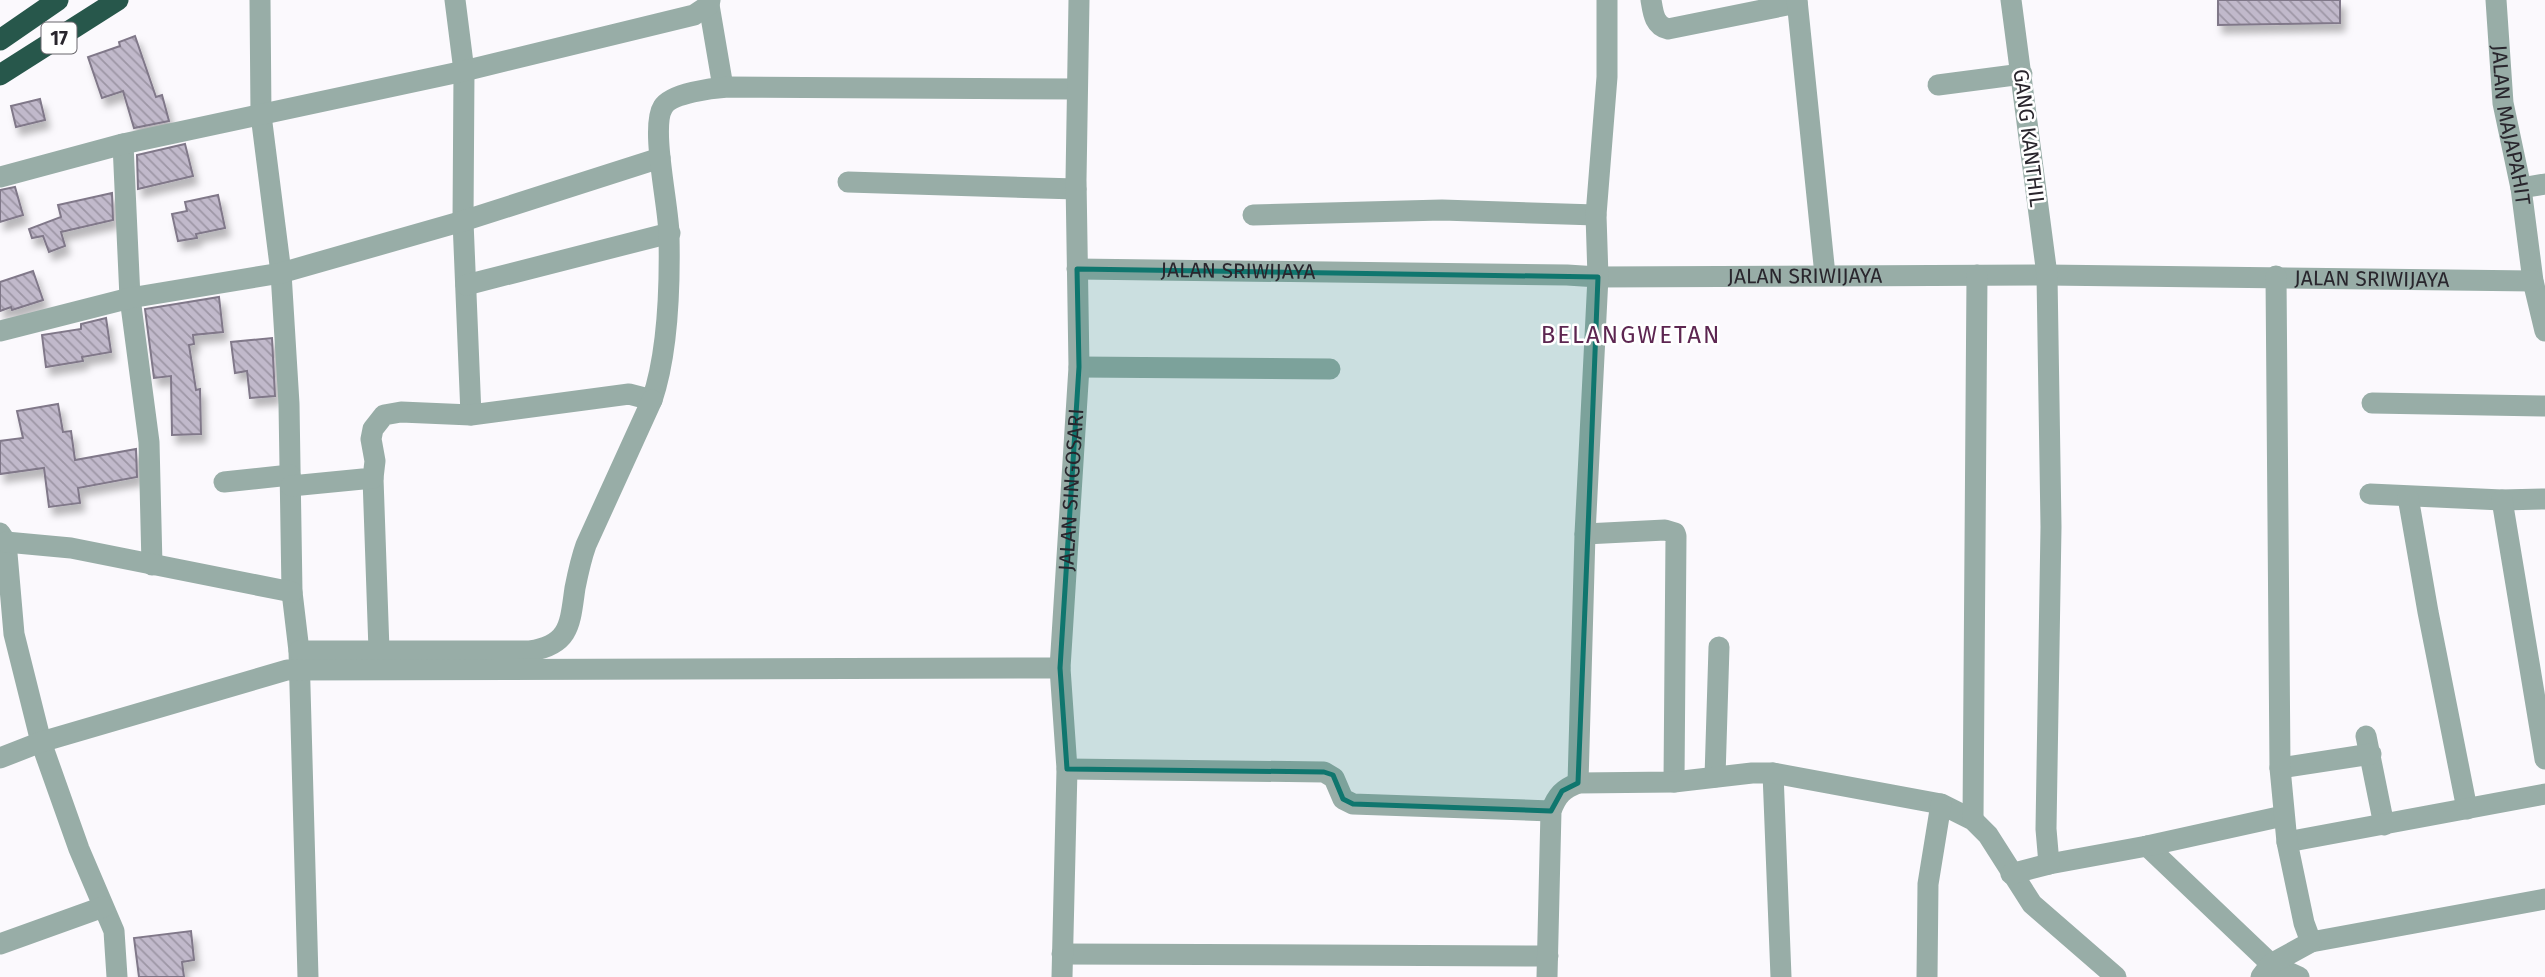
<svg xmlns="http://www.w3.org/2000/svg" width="2545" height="977" font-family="'Fira Sans',sans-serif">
  <defs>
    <pattern id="building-back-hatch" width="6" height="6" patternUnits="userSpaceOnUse" patternTransform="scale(1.75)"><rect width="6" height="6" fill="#c1b9cb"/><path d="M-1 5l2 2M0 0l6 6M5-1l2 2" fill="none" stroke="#9d96a5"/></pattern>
    <filter id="shadow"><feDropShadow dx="4.5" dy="8" stdDeviation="3.5" flood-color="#0004"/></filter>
  </defs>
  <rect width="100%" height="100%" fill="#fbf9fd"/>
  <path fill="url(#building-back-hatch)" stroke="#807889" stroke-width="2" filter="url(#shadow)" d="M 2218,0 L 2340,0 L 2340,23 L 2218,25 Z
    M 135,36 L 156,97 L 162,95 L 169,121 L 134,128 L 123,91 L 102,98 L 88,57 L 120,46 L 119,42 Z
    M 40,99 L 45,120 L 16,127 L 11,106 Z
    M 185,144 L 193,176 L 138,189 L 137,155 Z
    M 15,187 L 23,215 L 0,222 L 0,190 Z
    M 112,193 L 113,220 L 61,232 L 65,246 L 49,252 L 43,236 L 32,238 L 29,229 L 61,217 L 58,205 Z
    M 218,195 L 225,228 L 196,234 L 197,238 L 178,241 L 172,214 L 187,211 L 185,202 Z
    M 33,271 L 43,300 L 12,310 L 11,307 L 0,311 L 0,282 Z
    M 219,297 L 223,332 L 193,335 L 194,344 L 189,345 L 196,390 L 200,389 L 201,434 L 172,435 L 171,376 L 154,378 L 145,309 Z
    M 106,318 L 111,352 L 82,357 L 83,361 L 46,367 L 42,335 L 81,329 L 81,324 Z
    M 272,338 L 275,396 L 250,398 L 247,371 L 235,373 L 231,342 Z
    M 58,404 L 63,432 L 71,431 L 75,460 L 136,449 L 137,477 L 78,488 L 80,503 L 49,507 L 44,468 L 0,474 L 0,441 L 23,438 L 17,411 Z
    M 191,931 L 194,960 L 182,962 L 184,977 L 139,977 L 134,938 Z"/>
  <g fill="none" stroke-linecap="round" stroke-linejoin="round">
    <g stroke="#98ada7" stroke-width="21">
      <path d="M 260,0 L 261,115 L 281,273 L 289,404 L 292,592 L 299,651 L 308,977"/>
      <path d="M 455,0 L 464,71 L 463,221 L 471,415"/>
      <path d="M 1651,0 C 1653,12 1654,26 1668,29 L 1797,3"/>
      <path d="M 1797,0 L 1825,275"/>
      <path id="s1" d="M 2496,0 L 2503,103 L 2521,188 L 2533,281 L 2545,331"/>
      <path d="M 709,5 L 723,87"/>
      <path d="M 1938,85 L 2022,74"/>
      <path d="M 123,144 L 130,298 L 149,442 L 152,565"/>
      <path d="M 0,177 L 123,144 L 464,71 L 694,15 L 709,5 L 710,0"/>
      <path d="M 848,182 L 1076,189"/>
      <path d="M 2521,188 L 2545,184"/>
      <path d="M 1253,215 L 1442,210 L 1596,215"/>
      <path id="s2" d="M 1077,269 L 1567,275 L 1598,277 L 2047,275 L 2533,281"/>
      <path d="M 466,285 L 670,233"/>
      <path d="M 0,331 L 130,298 L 281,273 L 463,221 L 660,158"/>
      <path d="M 1079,367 L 1330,369"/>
      <path d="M 2372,403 L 2545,406"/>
      <path d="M 373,478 L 379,650"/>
      <path d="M 224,482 L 290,475"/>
      <path d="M 291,486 L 373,478 L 375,461 L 371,439 L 373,429 L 384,415 L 401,412 L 471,415 L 629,394 L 652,400 C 668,353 670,284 669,235 C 669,207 650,127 663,107 C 671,93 713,88 728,87 L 1077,89"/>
      <path d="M 2370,494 L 2502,500 L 2545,499"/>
      <path d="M 2408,497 L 2428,612 L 2467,809"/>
      <path d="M 2502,500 L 2545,759"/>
      <path d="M 0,533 L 6,542 L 14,634 L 41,742 L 79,849 L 114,931 L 117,977"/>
      <path d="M 1585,534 L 1665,530 L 1675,533 L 1676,536 L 1674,782"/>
      <path d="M 6,542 L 71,548 L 292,592"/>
      <path d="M 299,651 L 530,651 C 571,645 570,622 575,588 C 578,573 581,559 586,545 L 652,400"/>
      <path d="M 2366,736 L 2384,825"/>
      <path d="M 0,758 L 41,742 L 287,670 L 1060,668"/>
      <path d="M 2280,768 L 2371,754"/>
      <path d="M 1067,769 L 1324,772 L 1334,778 L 1343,799 L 1353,804 L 1551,811"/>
      <path d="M 1773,773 L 1781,977"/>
      <path d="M 1715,777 L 1719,647"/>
      <path d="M 1578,783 L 1674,782 L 1752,773 L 1773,773 L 1941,804 L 1973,820 L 1988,835 L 2032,904 L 2116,977"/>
      <path d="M 1973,820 L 1977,275"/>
      <path d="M 2287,842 L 2545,794"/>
      <path d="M 2147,846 L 2271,964 L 2299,977"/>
      <path d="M 2049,864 L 2147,846 L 2283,816"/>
      <path d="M 2011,874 L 2049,864 L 2046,829 L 2051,527 L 2047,275 L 2011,0"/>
      <path d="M 2311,942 L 2545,899"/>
      <path d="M 0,944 L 103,907"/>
      <path d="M 1062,954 L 1548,956"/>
      <path id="s3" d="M 1062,977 L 1067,769 L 1060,668 L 1079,367 L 1076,180 L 1079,0"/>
      <path d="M 1547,977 L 1551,811 C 1557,795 1563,789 1578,783 L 1585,534 L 1598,277 L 1596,215 L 1607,77 L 1607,0"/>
      <path d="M 1927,977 L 1928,884 L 1941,804"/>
      <path d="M 2261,977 L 2271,964 L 2311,942 L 2304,923 L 2287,842 L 2280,768 L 2276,276"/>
    </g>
    <path stroke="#27574b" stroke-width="21" d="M 0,40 L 58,0
      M 0,75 L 118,0"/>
  </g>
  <path fill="#0f766e" fill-opacity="0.2" stroke="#0f766e" stroke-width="5" stroke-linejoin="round" d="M 1077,269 L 1598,277 L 1578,783 L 1562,791 L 1551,811 L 1353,804 L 1343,799 L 1333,775 L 1324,772 L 1067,769 L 1060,668 L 1079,367 Z"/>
  <g text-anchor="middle" stroke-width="5" stroke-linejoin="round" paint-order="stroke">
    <rect fill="#fff" stroke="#69676c" stroke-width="2" x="41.5" y="22.5" width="35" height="31" rx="5"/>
    <g font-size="19" font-weight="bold" fill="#29262d">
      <text x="59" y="45">17</text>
    </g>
    <g font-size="21" fill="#29262d" stroke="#fff">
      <text dy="7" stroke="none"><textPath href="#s1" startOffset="126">JALAN MAJAPAHIT</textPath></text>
      <text transform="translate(2029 138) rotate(83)" y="7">GANG KANTHIL</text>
      <text dy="7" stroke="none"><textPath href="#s2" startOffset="161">JALAN SRIWIJAYA</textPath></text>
      <text dy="7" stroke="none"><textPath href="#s2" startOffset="728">JALAN SRIWIJAYA</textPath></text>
      <text dy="7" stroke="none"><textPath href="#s2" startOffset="1295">JALAN SRIWIJAYA</textPath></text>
      <text dy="7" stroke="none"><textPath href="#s3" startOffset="488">JALAN SINGOSARI</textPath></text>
    </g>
    <g font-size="24" letter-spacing="2" fill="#5d2651" stroke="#fff">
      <text x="1631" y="343">BELANGWETAN</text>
    </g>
  </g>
</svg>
